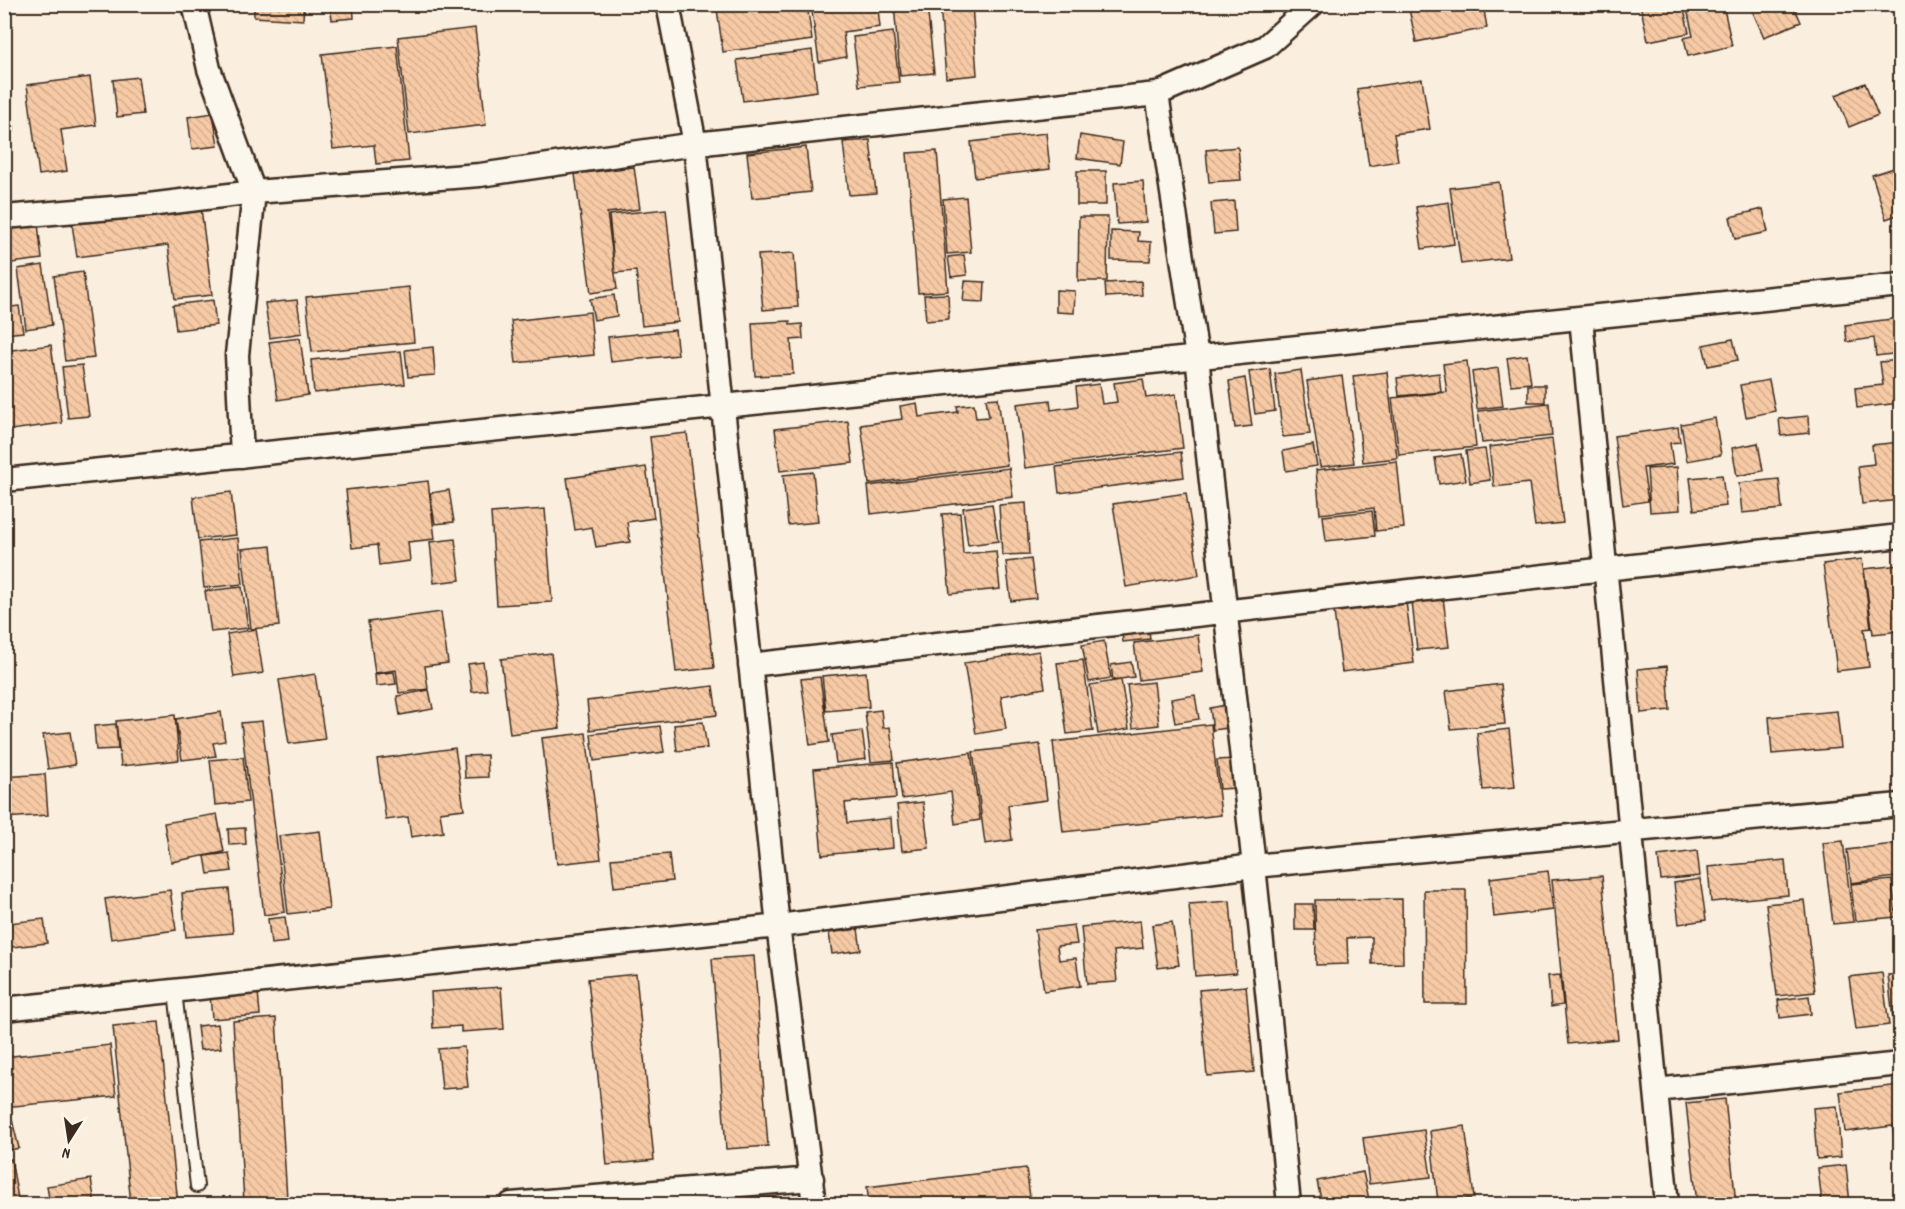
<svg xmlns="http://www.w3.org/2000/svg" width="1905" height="1209" font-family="Dekko,sans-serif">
  <defs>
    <pattern id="building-back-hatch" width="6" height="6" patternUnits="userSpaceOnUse" patternTransform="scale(1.5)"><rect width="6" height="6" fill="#f7caa6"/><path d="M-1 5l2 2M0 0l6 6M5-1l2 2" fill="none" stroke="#d5ae8e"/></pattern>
  </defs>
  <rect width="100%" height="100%" fill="#faeede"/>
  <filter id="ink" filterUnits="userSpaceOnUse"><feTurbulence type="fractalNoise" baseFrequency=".0167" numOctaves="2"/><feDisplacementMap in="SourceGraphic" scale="12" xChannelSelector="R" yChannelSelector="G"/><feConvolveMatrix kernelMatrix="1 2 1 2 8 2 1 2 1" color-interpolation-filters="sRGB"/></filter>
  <g filter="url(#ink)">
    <path fill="url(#building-back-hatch)" stroke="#3b2a1e" stroke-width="1.5" d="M 254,4 L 304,4 L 303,20 L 254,17 Z
      M 330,4 L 353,4 L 354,18 L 332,20 Z
      M 747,4 L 807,4 L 812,40 L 723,52 L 717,9 Z
      M 811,4 L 889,4 L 890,7 L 878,9 L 880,27 L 843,32 L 846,57 L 819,62 Z
      M 894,4 L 927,4 L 934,73 L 900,76 Z
      M 940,4 L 972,4 L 977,75 L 946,78 Z
      M 1408,4 L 1483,4 L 1487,28 L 1416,42 Z
      M 1640,4 L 1683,4 L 1689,33 L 1648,41 Z
      M 1686,4 L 1723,4 L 1732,46 L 1688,56 L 1684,38 L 1693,36 Z
      M 1759,4 L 1793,4 L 1801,22 L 1764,37 L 1751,8 Z
      M 475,28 L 486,125 L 409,134 L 398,37 Z
      M 893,32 L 899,82 L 859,86 L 853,37 Z
      M 397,46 L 409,161 L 376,164 L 374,145 L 333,149 L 322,54 Z
      M 812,50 L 817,91 L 743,101 L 737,60 Z
      M 90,77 L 96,125 L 61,130 L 67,171 L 39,175 L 27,85 Z
      M 138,77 L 143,114 L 117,117 L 113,80 Z
      M 1422,79 L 1430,129 L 1394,134 L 1398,161 L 1369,166 L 1357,89 Z
      M 10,80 L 14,131 L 4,132 L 4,81 Z
      M 1865,83 L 1878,115 L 1849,127 L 1836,95 Z
      M 213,113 L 218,146 L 192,149 L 188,117 Z
      M 1046,133 L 1050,169 L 975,178 L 971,142 Z
      M 1080,135 L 1123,142 L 1120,164 L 1077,158 Z
      M 870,140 L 876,193 L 849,195 L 843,142 Z
      M 806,147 L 811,192 L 752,198 L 747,153 Z
      M 1238,147 L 1241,180 L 1209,182 L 1206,150 Z
      M 937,151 L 948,291 L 918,293 L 907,153 Z
      M 1900,166 L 1900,214 L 1886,219 L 1872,175 Z
      M 634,167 L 640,209 L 607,213 L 617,289 L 591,293 L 575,174 Z
      M 1077,171 L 1106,171 L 1106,205 L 1077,205 Z
      M 1143,181 L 1146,222 L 1117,224 L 1114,183 Z
      M 1499,182 L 1509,258 L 1461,264 L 1450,188 Z
      M 966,197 L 971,252 L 947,254 L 943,199 Z
      M 1234,201 L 1236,232 L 1214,234 L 1211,203 Z
      M 1449,202 L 1454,244 L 1422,249 L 1416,207 Z
      M 201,208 L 212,295 L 175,299 L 168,245 L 77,257 L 72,224 Z
      M 666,209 L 678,322 L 642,326 L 636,271 L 615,273 L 609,215 Z
      M 1763,209 L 1768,232 L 1735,239 L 1730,217 Z
      M 1079,217 L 1108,217 L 1107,281 L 1078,281 Z
      M 38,224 L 42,259 L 4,264 L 4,228 Z
      M 1111,231 L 1139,232 L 1138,241 L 1151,242 L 1150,261 L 1111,260 Z
      M 794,253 L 798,307 L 763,310 L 758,255 Z
      M 964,255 L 967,275 L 951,277 L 948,257 Z
      M 43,265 L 52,325 L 26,329 L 18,269 Z
      M 83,272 L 94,358 L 65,361 L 54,276 Z
      M 965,281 L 985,282 L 984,302 L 963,301 Z
      M 1141,281 L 1142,295 L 1106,297 L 1105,283 Z
      M 409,287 L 414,342 L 312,352 L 306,297 Z
      M 1056,290 L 1075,291 L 1074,313 L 1056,312 Z
      M 948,294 L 949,319 L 926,321 L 924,295 Z
      M 614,295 L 617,316 L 594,320 L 590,299 Z
      M 213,300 L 216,325 L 176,330 L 173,305 Z
      M 297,300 L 302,333 L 270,338 L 265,303 Z
      M 19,306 L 23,332 L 4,334 L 4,308 Z
      M 590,312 L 594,355 L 516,363 L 511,321 Z
      M 1899,318 L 1900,353 L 1876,356 L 1874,338 L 1847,342 L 1845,325 Z
      M 790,321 L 790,325 L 802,324 L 803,339 L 791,340 L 793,374 L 755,376 L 752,323 Z
      M 675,330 L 678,355 L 611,362 L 608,337 Z
      M 300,338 L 308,395 L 278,400 L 269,342 Z
      M 1733,339 L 1738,360 L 1708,366 L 1703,345 Z
      M 51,345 L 62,423 L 4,431 L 4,351 Z
      M 433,347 L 435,375 L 408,377 L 405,350 Z
      M 401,351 L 405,384 L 314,393 L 311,360 Z
      M 1527,355 L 1531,383 L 1511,385 L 1507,358 Z
      M 1900,360 L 1900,403 L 1857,408 L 1855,388 L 1883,385 L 1880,362 Z
      M 1467,361 L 1476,447 L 1399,455 L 1392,398 L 1447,392 L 1443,364 Z
      M 82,365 L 89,416 L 68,418 L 62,367 Z
      M 1498,368 L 1503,406 L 1477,409 L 1472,372 Z
      M 1270,369 L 1275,411 L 1255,414 L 1249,372 Z
      M 1301,370 L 1310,434 L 1283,437 L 1275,374 Z
      M 1387,372 L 1397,458 L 1363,462 L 1353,376 Z
      M 1439,373 L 1441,392 L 1399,396 L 1397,378 Z
      M 1342,376 L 1354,463 L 1320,467 L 1307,381 Z
      M 1245,378 L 1252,426 L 1235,428 L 1229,381 Z
      M 1143,379 L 1146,398 L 1176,394 L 1183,448 L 1025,468 L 1017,404 L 1050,400 L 1051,410 L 1078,406 L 1076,387 L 1099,384 L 1102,404 L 1117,402 L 1114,383 Z
      M 1769,380 L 1775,411 L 1746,417 L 1740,385 Z
      M 1528,385 L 1545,385 L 1545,402 L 1528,402 Z
      M 998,398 L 1007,465 L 869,484 L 861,425 L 902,419 L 900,406 L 917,403 L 919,417 L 958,412 L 957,406 L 974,404 L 976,418 L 989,417 L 986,399 Z
      M 1549,403 L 1552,436 L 1482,443 L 1478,411 Z
      M 1808,416 L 1809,433 L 1781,436 L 1779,419 Z
      M 1715,418 L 1721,455 L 1687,461 L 1681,424 Z
      M 848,421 L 853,463 L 780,471 L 775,429 Z
      M 1678,427 L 1680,442 L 1670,443 L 1673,464 L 1643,468 L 1648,501 L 1623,505 L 1614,436 Z
      M 687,433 L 714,668 L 676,672 L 650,437 Z
      M 1552,439 L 1563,523 L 1535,526 L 1529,483 L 1494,487 L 1489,447 Z
      M 1900,442 L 1900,500 L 1862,504 L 1858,466 L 1874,464 L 1872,445 Z
      M 1758,443 L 1763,471 L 1737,476 L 1732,448 Z
      M 1313,445 L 1317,466 L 1286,471 L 1283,451 Z
      M 1485,449 L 1490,480 L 1470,483 L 1466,451 Z
      M 1181,452 L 1184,477 L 1059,493 L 1056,467 Z
      M 1461,454 L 1466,480 L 1439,484 L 1435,458 Z
      M 1397,461 L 1404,528 L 1376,531 L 1374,508 L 1320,514 L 1316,470 Z
      M 646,467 L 654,518 L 627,522 L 630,542 L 596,547 L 592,527 L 575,530 L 567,478 Z
      M 1677,467 L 1680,510 L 1650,512 L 1647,469 Z
      M 1009,468 L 1013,497 L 871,514 L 868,486 Z
      M 813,472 L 818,522 L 788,525 L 783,475 Z
      M 1722,475 L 1726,506 L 1694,510 L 1690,478 Z
      M 1779,479 L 1782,509 L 1742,513 L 1739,483 Z
      M 428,481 L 435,539 L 408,542 L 410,561 L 379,565 L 377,545 L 352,548 L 346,490 Z
      M 449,490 L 454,522 L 435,524 L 430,493 Z
      M 231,492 L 236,535 L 198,539 L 193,497 Z
      M 1186,493 L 1199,575 L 1126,587 L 1113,504 Z
      M 1026,503 L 1029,554 L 1002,555 L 999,505 Z
      M 992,504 L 998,541 L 968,545 L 963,508 Z
      M 545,509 L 552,602 L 497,605 L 491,513 Z
      M 1372,511 L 1375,536 L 1326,541 L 1323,516 Z
      M 960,513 L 963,554 L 996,551 L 1000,589 L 950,594 L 942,514 Z
      M 238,538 L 243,584 L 204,588 L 199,542 Z
      M 455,539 L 460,580 L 434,583 L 430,542 Z
      M 271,546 L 279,626 L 251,629 L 242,549 Z
      M 1031,559 L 1036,598 L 1011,601 L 1006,562 Z
      M 1862,559 L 1871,628 L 1864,629 L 1869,667 L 1837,671 L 1823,564 Z
      M 1900,565 L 1900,631 L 1873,634 L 1864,569 Z
      M 242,587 L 248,628 L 211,632 L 205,591 Z
      M 1443,597 L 1449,647 L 1417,650 L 1412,601 Z
      M 1406,602 L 1414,663 L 1342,672 L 1334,612 Z
      M 441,612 L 448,663 L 425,666 L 428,689 L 399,693 L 396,670 L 375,673 L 368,622 Z
      M 1148,622 L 1150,639 L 1123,642 L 1121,625 Z
      M 256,629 L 263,673 L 234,677 L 227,634 Z
      M 1198,635 L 1203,672 L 1139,680 L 1134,643 Z
      M 1104,641 L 1111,678 L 1089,682 L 1082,645 Z
      M 1039,651 L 1045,688 L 1001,696 L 1006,729 L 976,734 L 964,663 Z
      M 551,653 L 560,728 L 510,734 L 501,659 Z
      M 1083,660 L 1093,731 L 1067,734 L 1057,663 Z
      M 483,662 L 487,690 L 472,692 L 468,664 Z
      M 1131,662 L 1134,677 L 1113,680 L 1111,665 Z
      M 1667,666 L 1670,710 L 1641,713 L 1638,669 Z
      M 394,672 L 396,684 L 376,686 L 375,674 Z
      M 866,672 L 869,707 L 826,711 L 822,676 Z
      M 315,674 L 325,739 L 289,744 L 279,680 Z
      M 820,677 L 829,742 L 810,745 L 801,679 Z
      M 1121,680 L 1129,729 L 1098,734 L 1090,685 Z
      M 1154,682 L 1159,725 L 1133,728 L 1127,685 Z
      M 1501,684 L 1505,724 L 1451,729 L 1446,691 Z
      M 713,686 L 717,715 L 590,730 L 587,701 Z
      M 429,690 L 433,709 L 400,715 L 397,696 Z
      M 1195,695 L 1199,719 L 1175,723 L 1171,699 Z
      M 1226,705 L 1228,728 L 1213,730 L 1210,708 Z
      M 881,710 L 883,728 L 890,727 L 894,760 L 871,762 L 865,712 Z
      M 1837,711 L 1841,748 L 1772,754 L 1769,717 Z
      M 221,712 L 225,741 L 213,743 L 216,756 L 182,760 L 176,719 Z
      M 175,715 L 179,760 L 121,766 L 116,721 Z
      M 262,721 L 285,912 L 264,915 L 241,723 Z
      M 703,722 L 707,748 L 677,751 L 674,725 Z
      M 116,724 L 118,749 L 96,750 L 94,726 Z
      M 1211,724 L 1221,815 L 1063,832 L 1053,742 Z
      M 660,726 L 664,752 L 594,761 L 591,734 Z
      M 1509,729 L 1515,787 L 1483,790 L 1477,733 Z
      M 862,731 L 866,759 L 836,763 L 832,735 Z
      M 70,732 L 75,765 L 48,769 L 43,735 Z
      M 586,733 L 601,859 L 557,864 L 542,738 Z
      M 1040,744 L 1047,800 L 1008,805 L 1012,840 L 985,844 L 973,752 Z
      M 455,748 L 464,809 L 440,812 L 443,832 L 411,837 L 408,817 L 386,820 L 377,759 Z
      M 971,753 L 980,820 L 955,824 L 951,792 L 902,799 L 897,763 Z
      M 487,755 L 488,777 L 465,778 L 464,756 Z
      M 243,757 L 248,802 L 215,805 L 210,760 Z
      M 1234,759 L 1237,788 L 1220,789 L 1217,760 Z
      M 893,762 L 896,798 L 845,803 L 847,823 L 891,818 L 893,848 L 822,855 L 814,769 Z
      M 45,774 L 48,815 L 4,818 L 4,777 Z
      M 923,802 L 929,848 L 902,851 L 897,805 Z
      M 217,814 L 224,852 L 171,862 L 164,823 Z
      M 245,828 L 246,844 L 229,845 L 228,829 Z
      M 320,831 L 329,909 L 288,914 L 279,836 Z
      M 1843,841 L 1853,922 L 1833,924 L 1823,843 Z
      M 1900,843 L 1900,906 L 1895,877 L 1851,883 L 1847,850 Z
      M 1697,851 L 1700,876 L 1661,880 L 1658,856 Z
      M 229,853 L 232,871 L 208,874 L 205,856 Z
      M 669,854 L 672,881 L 614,887 L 611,859 Z
      M 1785,860 L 1788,895 L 1711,902 L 1708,867 Z
      M 1548,871 L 1553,910 L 1494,917 L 1490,878 Z
      M 1602,876 L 1618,1039 L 1568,1044 L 1552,880 Z
      M 1700,879 L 1706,920 L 1679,924 L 1674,883 Z
      M 1892,880 L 1896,917 L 1855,921 L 1851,884 Z
      M 229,889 L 233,933 L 186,937 L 182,893 Z
      M 170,890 L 176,930 L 111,939 L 105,899 Z
      M 1424,890 L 1466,890 L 1467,1004 L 1425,1004 Z
      M 1402,899 L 1403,963 L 1372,964 L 1372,937 L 1347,938 L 1348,964 L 1316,965 L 1315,900 Z
      M 1804,900 L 1815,992 L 1777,996 L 1766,904 Z
      M 1230,901 L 1236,973 L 1195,976 L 1189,904 Z
      M 1295,904 L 1313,904 L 1314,930 L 1295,930 Z
      M 4,908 L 7,908 L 9,923 L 44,919 L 47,943 L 4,948 Z
      M 285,917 L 288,942 L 271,944 L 268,919 Z
      M 1140,921 L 1143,948 L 1114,951 L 1117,982 L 1087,984 L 1081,927 Z
      M 1172,922 L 1179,965 L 1158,968 L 1152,925 Z
      M 1074,925 L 1077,944 L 1057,946 L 1059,960 L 1076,958 L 1080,986 L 1044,991 L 1035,930 Z
      M 858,929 L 861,950 L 832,954 L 829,933 Z
      M 754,956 L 768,1146 L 726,1149 L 712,959 Z
      M 1882,973 L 1889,1025 L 1856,1029 L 1849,977 Z
      M 636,974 L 654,1160 L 607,1165 L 588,979 Z
      M 1900,974 L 1900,1027 L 1894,1027 L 1888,975 Z
      M 1560,975 L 1563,1005 L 1551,1007 L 1548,976 Z
      M 1246,986 L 1254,1072 L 1207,1076 L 1199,990 Z
      M 501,987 L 504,1029 L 461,1032 L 461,1026 L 433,1028 L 431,992 Z
      M 258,991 L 260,1015 L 212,1019 L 210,995 Z
      M 1809,996 L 1811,1014 L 1780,1018 L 1778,1000 Z
      M 276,1018 L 287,1199 L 244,1202 L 233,1021 Z
      M 159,1022 L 178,1204 L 131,1204 L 113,1026 Z
      M 218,1024 L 221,1048 L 200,1050 L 197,1026 Z
      M 110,1045 L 116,1096 L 4,1107 L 4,1057 Z
      M 464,1047 L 468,1087 L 442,1089 L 438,1049 Z
      M 1900,1085 L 1900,1125 L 1845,1132 L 1840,1092 Z
      M 1725,1099 L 1736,1204 L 1697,1204 L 1686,1103 Z
      M 1837,1106 L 1841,1157 L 1817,1159 L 1813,1108 Z
      M 12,1120 L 19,1148 L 4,1152 L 4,1122 Z
      M 1465,1126 L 1474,1198 L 1438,1202 L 1430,1131 Z
      M 1900,1127 L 1900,1190 L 1893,1128 Z
      M 1424,1130 L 1431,1177 L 1369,1184 L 1363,1138 Z
      M 11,1159 L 19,1204 L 4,1204 L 4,1160 Z
      M 1846,1165 L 1850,1204 L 1822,1204 L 1818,1168 Z
      M 1026,1168 L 1031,1204 L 869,1204 L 867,1187 Z
      M 1363,1172 L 1370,1204 L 1322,1204 L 1317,1181 Z
      M 91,1179 L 95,1204 L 50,1204 L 47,1186 Z
      M 777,1197 L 778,1204 L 733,1204 L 733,1201 Z"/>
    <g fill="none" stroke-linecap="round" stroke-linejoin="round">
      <g stroke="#3b2a1e" stroke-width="16">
        <path id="service" d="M 175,991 L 197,1186"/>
      </g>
      <g stroke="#3b2a1e" stroke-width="27">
        <path id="minor" d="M 194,4 L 209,69 L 254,192 L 237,355 L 242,456
          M 668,4 L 695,144 L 778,926 L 814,1204
          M 1157,94 L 1197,357 L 1254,866 L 1289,1204
          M 4,217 L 149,205 L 254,192 L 480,175 L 695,144 L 1157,94 L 1265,47 L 1313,4
          M 1581,318 L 1667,1204
          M 4,480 L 1900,285
          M 750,665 L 1900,536
          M 4,1009 L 778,926 L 1254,866 L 1900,805
          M 1656,1090 L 1900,1064
          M 511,1204 L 812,1179"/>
      </g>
      <use href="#service" stroke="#fbf7ec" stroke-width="12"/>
      <use href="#minor" stroke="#fbf7ec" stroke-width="22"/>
    </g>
  </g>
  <rect width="1905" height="1209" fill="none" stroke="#fbf7ec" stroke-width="24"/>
  <rect x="12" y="12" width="1881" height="1185" fill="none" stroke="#3b2a1e" stroke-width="2" filter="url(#ink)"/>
  <g transform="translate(69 1140) rotate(192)" stroke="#fbf7ec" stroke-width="4.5" paint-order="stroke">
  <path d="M0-4.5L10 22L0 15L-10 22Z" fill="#3b2a1e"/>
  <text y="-9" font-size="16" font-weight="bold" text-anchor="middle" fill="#3b2a1e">N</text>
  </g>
</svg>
